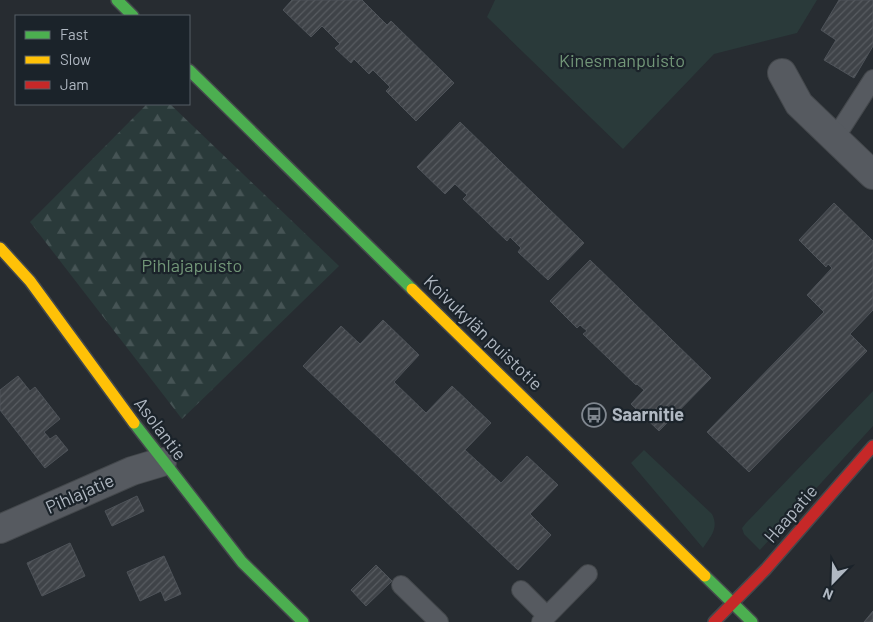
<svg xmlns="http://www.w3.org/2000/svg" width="873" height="622" font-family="Barlow,sans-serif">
  <defs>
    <pattern id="forest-firs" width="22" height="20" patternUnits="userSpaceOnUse" patternTransform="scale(1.25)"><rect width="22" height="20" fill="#2a3a3a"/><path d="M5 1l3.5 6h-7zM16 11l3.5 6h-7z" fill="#465455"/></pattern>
    <pattern id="building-hatch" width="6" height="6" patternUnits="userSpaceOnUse" patternTransform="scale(1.25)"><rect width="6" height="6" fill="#3f4348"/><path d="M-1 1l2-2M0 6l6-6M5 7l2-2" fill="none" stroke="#585c61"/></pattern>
  </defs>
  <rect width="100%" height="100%" fill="#272c31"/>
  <path fill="#2a3a3a" d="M 495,0 L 817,0 L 797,33 L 714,54 L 623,149 L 487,17 Z
    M 873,391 L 873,426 L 760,550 L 744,534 L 742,528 L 746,523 Z
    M 644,450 L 712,514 C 719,528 711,536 703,548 L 631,463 Z"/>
  <path fill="url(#forest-firs)" d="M 147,104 L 170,104 L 339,266 L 182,419 L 30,222 Z"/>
  <path fill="url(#building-hatch)" stroke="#4e5359" d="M 292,0 L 362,0 L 387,25 L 391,21 L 454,83 L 416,121 L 386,91 L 390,87 L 373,70 L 369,74 L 354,59 L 351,63 L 335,48 L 340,44 L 322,26 L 311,37 L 283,10 Z
    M 839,0 L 873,0 L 873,46 L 854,78 L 824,60 L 836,40 L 821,30 Z
    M 460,122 L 584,243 L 548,280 L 518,252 L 521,248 L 510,237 L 507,241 L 463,199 L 467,195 L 455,184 L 445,194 L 417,167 Z
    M 834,203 L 873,241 L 873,310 L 850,334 L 867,351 L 749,472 L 707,432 L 824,312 L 807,295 L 832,268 L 828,264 L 826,267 L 799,240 Z
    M 590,260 L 711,378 L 659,431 L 631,404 L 644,390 L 637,384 L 636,385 L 583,334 L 587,331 L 580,325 L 577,328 L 550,301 Z
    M 383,320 L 419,355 L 394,382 L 426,413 L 452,386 L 491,423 L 465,450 L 501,483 L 527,456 L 558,485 L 530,514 L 551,535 L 518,570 L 303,366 L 341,326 L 360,344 Z
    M 18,376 L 30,391 L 35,387 L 60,419 L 44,432 L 50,439 L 56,435 L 68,450 L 45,468 L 0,410 L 0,390 Z
    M 137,496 L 144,511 L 112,526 L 105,511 Z
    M 70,543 L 85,576 L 42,596 L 27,563 Z
    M 164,556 L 181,594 L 165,601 L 161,591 L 140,601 L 127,572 Z
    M 376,565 L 392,581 L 366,606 L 351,590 Z
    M 873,611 L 873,622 L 864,622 Z"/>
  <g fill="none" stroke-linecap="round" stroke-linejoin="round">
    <g stroke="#44484c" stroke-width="20">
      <path id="lane" d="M 835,138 L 873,79
        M 401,585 L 439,622
        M 521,590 L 547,616
        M 541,622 L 588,574"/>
    </g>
    <g stroke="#44484c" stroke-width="30">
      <path id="street" d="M 782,73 L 799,104 L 873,175
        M 0,529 L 132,471 L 162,462"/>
    </g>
    <g stroke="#44484c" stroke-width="14">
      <path id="fast" d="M 117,0 L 133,16
        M 189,70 L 412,289
        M 134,423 L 242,562 L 303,622
        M 705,576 L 752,622"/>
    </g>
    <g stroke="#44484c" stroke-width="14">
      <path id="slow" d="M 0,248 L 30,281 L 134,423
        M 412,289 L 705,576"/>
    </g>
    <g stroke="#44484c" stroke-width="14">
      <path id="jam" d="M 714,622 L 766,569 L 873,446"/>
    </g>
    <use href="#lane" stroke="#565a60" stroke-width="18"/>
    <use href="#street" stroke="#565a60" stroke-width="28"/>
    <use href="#fast" stroke="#4caf50" stroke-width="11"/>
    <use href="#slow" stroke="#ffc107" stroke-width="11"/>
    <use href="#jam" stroke="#c62828" stroke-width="11"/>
  </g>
  <defs>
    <g id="bus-ring" transform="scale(1.25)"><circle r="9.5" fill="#1b232a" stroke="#80878f" stroke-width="1.5"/><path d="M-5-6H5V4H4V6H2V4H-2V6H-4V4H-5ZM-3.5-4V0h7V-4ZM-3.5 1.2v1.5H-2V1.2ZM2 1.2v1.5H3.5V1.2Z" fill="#80878f"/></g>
  </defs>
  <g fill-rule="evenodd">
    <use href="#bus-ring" x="594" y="415"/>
  </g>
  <g text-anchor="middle" stroke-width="4.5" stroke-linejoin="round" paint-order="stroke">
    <g font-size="18" fill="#729678" stroke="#1b232a">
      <text x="622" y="67">Kinesmanpuisto</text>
      <text x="192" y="272">Pihlajapuisto</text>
    </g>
    <g font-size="18" fill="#b0b8c2" stroke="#1b232a">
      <text transform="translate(483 333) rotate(44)" y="6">Koivukylän puistotie</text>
      <text transform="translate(160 429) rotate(53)" y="6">Asolantie</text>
      <text transform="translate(80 494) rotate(-24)" y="6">Pihlajatie</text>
      <text transform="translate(791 514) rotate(-49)" y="6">Haapatie</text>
    </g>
    <g font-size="18" font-weight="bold" fill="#b0b8c2" stroke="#1b232a" text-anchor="start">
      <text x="612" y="421">Saarnitie</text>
    </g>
  </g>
  <rect x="15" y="15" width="175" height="90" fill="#1b232a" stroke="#575f67"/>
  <rect x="25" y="31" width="25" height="8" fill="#4caf50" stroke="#575f67"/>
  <text x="60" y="40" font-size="15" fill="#b0b8c2">Fast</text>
  <rect x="25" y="56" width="25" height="8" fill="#ffc107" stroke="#575f67"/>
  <text x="60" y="65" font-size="15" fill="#b0b8c2">Slow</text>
  <rect x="25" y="81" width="25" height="8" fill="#c62828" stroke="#575f67"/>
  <text x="60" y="90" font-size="15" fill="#b0b8c2">Jam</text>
  <g transform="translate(833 582) rotate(203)" stroke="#1b232a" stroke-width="4" paint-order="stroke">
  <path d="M0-4L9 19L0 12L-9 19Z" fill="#b0b8c2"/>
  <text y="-8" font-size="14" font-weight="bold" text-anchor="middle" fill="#b0b8c2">N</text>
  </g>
</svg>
